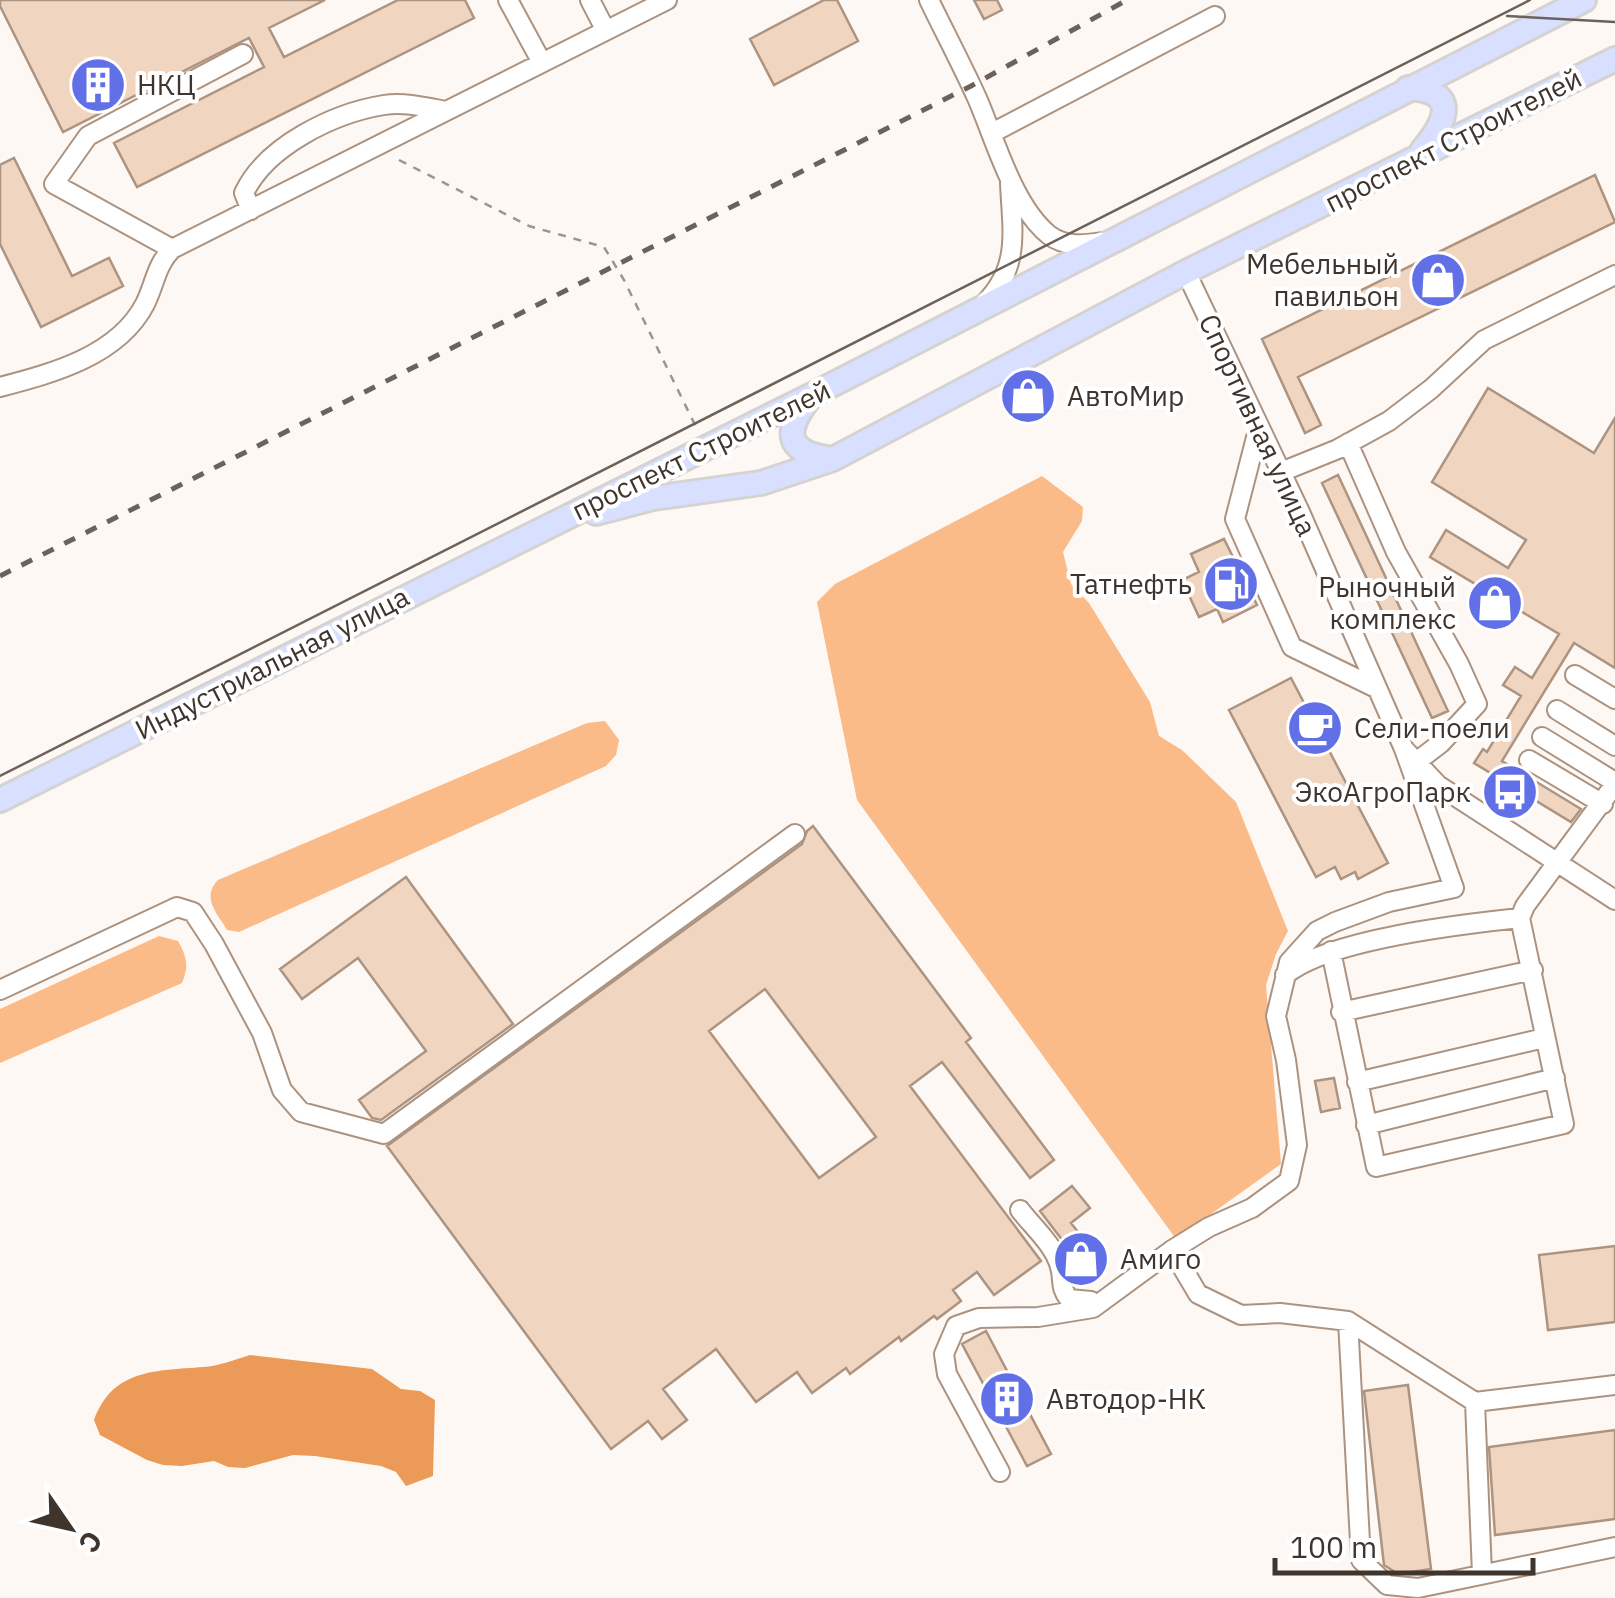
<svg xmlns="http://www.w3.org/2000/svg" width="1615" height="1598" font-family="'IBM Plex Sans',sans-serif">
  <rect width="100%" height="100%" fill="#fef8f4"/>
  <path fill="#fbbb89" d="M 1042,476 L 1083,507 L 1082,521 L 1063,552 L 1071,584 L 1089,603 L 1150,702 L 1159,736 L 1182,750 L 1236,802 L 1288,931 L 1276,954 L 1266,985 L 1281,1164 L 1176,1239 L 857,800 L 817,602 L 835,584 Z
    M 605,721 L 619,740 L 616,755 L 606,766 L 239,932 L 227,930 C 217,913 201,898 218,880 L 587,723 Z
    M 159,936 L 178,941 C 187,957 189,966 182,983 L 0,1063 L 0,1009 Z"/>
  <path fill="#eb9b57" d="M 250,1355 L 372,1369 L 401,1389 L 420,1391 L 435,1400 L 433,1476 L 406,1486 L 396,1472 L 381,1466 L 315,1456 L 293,1455 L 245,1468 L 228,1467 L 214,1461 L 182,1466 L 163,1465 L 147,1460 L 100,1435 L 94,1420 C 113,1368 157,1371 203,1367 C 219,1366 234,1360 250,1355 Z"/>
  <path fill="#f0d6c1" stroke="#ad9481" stroke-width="2.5" fill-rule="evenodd" d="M 0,0 L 325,0 L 269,28 L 284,57 L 398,0 L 465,0 L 474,18 L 137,187 L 114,143 L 264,67 L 249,38 L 63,132 L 0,6 Z
    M 824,0 L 837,0 L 858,41 L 774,85 L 750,39 Z
    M 974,0 L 997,0 L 1002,10 L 984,19 Z
    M 14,158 L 72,276 L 109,258 L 123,286 L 41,327 L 0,244 L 0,165 Z
    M 1595,175 L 1615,222 L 1298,377 L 1321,425 L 1305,433 L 1262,339 Z
    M 1036,379 L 1047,400 L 1021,414 L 1010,392 Z
    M 1488,388 L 1594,453 L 1615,418 L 1615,668 L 1574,643 L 1502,761 L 1581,809 L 1571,822 L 1474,763 L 1483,749 L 1487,752 L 1521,696 L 1503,685 L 1515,667 L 1532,678 L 1559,634 L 1430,557 L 1446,530 L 1508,568 L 1526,540 L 1432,482 Z
    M 1338,475 L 1448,711 L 1432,718 L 1322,483 Z
    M 1224,539 L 1257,605 L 1223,622 L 1217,609 L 1199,617 L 1182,580 L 1199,572 L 1191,554 Z
    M 1291,678 L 1388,863 L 1358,879 L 1355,872 L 1341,879 L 1335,867 L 1316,877 L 1229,710 Z
    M 813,826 L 971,1038 L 966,1042 L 1054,1160 L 1030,1178 L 942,1062 L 910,1086 L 1041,1261 L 994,1295 L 977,1272 L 953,1290 L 961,1301 L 937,1319 L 934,1316 L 901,1341 L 899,1337 L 850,1374 L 846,1368 L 812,1393 L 797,1372 L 756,1402 L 716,1349 L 663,1389 L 687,1420 L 662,1439 L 648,1421 L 611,1449 L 387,1146 L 802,844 L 807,831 ZM 765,989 L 876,1137 L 819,1178 L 709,1031 Z
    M 406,877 L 513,1024 L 381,1120 L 372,1118 L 359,1100 L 426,1051 L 358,958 L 302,999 L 280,969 Z
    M 1334,1078 L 1340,1108 L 1321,1112 L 1315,1081 Z
    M 1072,1186 L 1090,1208 L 1071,1223 L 1103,1264 L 1089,1275 L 1040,1211 Z
    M 1615,1246 L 1615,1322 L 1548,1330 L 1539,1255 Z
    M 986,1331 L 1051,1454 L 1027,1466 L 962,1344 Z
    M 1408,1385 L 1431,1569 L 1398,1574 L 1384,1565 L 1364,1391 Z
    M 1615,1430 L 1615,1519 L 1495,1535 L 1489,1447 Z"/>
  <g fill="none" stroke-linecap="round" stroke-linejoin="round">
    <g stroke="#ac9380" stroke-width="22">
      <path id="minor" d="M 508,0 L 541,61
        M 590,0 L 605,29
        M 929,0 C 945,33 962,65 977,98 C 995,139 1013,206 1049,235 C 1065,247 1084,245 1102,242
        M 992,133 L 1215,16
        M 251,210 L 244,193 C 266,146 334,113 384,105 C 405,102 425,107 446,111
        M 172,249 L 54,184 L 88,136 L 243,54
        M 1186,272 L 1300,512 L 1404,749 L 1438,785 L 1615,900
        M 985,303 C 1021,266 1012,231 1010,183
        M 0,387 C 53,373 118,356 145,304 C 155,284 156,265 172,249 L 667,0
        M 1259,426 L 1235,519 L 1292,647 L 1376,688
        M 1348,443 L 1396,552 L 1459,664 L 1477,704 L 1441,743 L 1415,763
        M 1281,472 L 1338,449 L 1389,421 L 1431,389 L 1484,340 L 1615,275
        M 1575,675 L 1615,699
        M 1557,710 L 1615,746
        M 1542,737 L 1615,782
        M 1529,760 L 1603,804
        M 1331,951 L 1376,1167 L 1564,1124 L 1520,918 L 1525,906 L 1615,784
        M 1285,975 C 1328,939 1463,924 1520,918
        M 0,990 L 177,907 L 193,912 L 214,944 L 262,1033 L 282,1090 L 301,1112 L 384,1134 L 795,834
        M 1341,1012 L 1533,970
        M 1357,1082 L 1544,1038
        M 1366,1125 L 1555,1078
        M 1020,1210 C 1033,1227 1055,1246 1060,1267 C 1064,1281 1059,1286 1069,1299 L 1091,1301
        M 1172,1250 L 1198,1294 L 1241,1315 L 1280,1313 L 1348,1321 L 1361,1560 L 1387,1585 L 1418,1588 L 1615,1547
        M 1348,1321 L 1475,1402
        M 1000,1472 L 947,1374 L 944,1354 L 956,1326 L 979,1318 L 1038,1317 L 1093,1308 L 1172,1250 L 1209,1227 L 1252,1208 L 1289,1181 L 1297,1145 L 1286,1060 L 1276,1016 L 1289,962 L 1317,931 L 1335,922 L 1389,902 L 1454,888 L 1404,749
        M 1482,1574 L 1475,1402 L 1615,1385"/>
    </g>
    <g stroke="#d5d3d1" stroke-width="28">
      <path id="major" d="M 1408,88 C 1461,91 1446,122 1422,151
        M 811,396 C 783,431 784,453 833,459
        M 596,513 L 653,498 L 761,483 L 833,459 L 1186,272 L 1615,59
        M 0,800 L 812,395 L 1584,0"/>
    </g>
    <path stroke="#9d948e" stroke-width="2.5" stroke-dasharray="8 8" stroke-linecap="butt" d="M 399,160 L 529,226 L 604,247 L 624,280 L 697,429"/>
    <use href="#minor" stroke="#fff" stroke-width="18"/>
    <use href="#major" stroke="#d9e0ff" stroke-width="22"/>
    <path stroke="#6c625b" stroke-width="2.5" d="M 1507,16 L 1615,22
      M 0,776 L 1530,0"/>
    <path stroke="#6c625b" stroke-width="5" stroke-dasharray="12 12" stroke-linecap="butt" d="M 0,576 L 971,86 L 1127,0"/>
  </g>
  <defs>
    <g id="building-disc" transform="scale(2.875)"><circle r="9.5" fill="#6270e8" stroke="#fff"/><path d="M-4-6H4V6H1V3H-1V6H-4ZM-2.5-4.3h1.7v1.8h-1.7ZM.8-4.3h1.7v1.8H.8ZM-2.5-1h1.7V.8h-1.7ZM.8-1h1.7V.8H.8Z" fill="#fff"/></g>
    <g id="shop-disc" transform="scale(2.875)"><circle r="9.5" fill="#6270e8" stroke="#fff"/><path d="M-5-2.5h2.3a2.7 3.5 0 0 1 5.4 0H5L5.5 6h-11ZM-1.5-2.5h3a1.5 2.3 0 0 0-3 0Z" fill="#fff"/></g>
    <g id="fuel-disc" transform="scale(2.875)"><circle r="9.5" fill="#6270e8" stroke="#fff"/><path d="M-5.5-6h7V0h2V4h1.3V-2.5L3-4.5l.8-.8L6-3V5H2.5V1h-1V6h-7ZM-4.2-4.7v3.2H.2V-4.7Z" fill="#fff"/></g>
    <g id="cafe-disc" transform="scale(2.875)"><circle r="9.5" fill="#6270e8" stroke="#fff"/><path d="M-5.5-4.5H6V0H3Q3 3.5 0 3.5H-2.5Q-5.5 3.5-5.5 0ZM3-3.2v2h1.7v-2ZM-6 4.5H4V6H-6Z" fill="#fff"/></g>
    <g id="bus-disc" transform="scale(2.875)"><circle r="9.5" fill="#6270e8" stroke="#fff"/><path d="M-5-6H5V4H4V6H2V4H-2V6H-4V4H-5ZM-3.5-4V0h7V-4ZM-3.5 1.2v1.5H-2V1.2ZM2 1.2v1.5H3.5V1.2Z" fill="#fff"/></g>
  </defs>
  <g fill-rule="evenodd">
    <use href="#building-disc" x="98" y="85"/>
    <use href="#shop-disc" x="1438" y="280"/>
    <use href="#shop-disc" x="1028" y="396"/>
    <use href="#fuel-disc" x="1231" y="584"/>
    <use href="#shop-disc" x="1495" y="603"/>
    <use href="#cafe-disc" x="1315" y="728"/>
    <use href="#bus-disc" x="1510" y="792"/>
    <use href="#shop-disc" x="1081" y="1259"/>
    <use href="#building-disc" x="1007" y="1399"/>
  </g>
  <g text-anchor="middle" stroke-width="8" stroke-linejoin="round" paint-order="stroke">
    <g font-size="28" fill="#40352d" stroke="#fff" text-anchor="start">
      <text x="137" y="95">НКЦ</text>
      <text x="1399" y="274" text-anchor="end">Мебельный<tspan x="1399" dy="32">павильон</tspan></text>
      <text x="1067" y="406">АвтоМир</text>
      <text x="1192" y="594" text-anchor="end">Татнефть</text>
      <text x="1456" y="597" text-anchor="end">Рыночный<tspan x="1456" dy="32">комплекс</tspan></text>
      <text x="1354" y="738">Сели-поели</text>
      <text x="1471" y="802" text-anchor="end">ЭкоАгроПарк</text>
      <text x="1120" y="1269">Амиго</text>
      <text x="1046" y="1409">Автодор-НК</text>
    </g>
    <g font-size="28" fill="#40352d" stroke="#fff">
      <text transform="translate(1453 140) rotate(-27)" y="10">проспект Строителей</text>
      <text transform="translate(1258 425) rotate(65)" y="10">Спортивная улица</text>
      <text transform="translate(701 450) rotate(-26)" y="10">проспект Строителей</text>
      <text transform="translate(272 663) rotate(-27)" y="10">Индустриальная улица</text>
    </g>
  </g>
  <g transform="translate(70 1528) rotate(124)" stroke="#ffffff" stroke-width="8" paint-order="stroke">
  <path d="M0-8L18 38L0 25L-18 38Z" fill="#40352d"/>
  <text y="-15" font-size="28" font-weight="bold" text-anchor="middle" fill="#40352d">С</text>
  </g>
  <path d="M1275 1558v15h258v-15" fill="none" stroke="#40352d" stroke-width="5"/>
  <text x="1290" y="1558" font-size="30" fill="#40352d" stroke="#ffffff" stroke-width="8" paint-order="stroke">100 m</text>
</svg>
